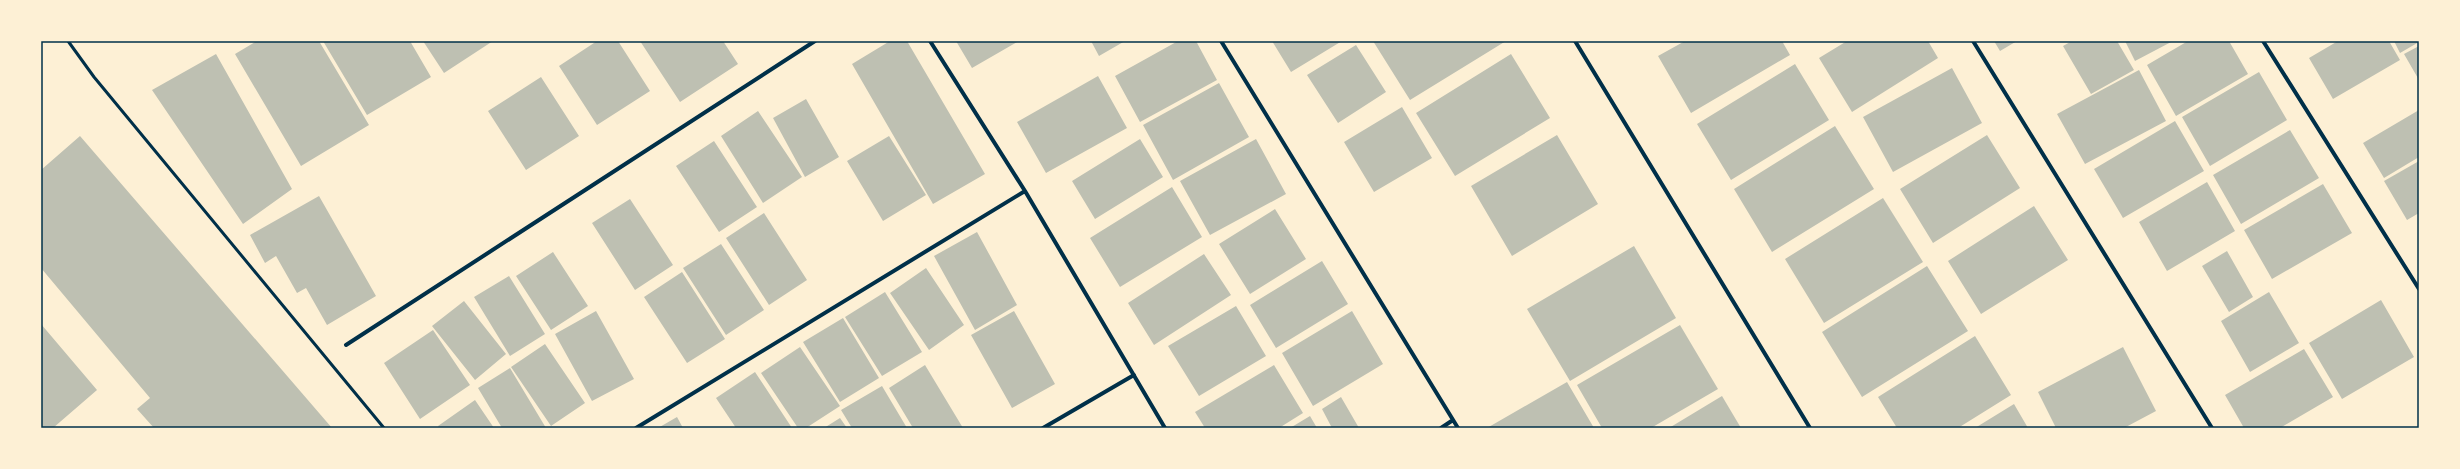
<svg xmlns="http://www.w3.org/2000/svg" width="2460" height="469" font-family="Ubuntu,sans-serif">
  <rect width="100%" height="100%" fill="#fdf0d5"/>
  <path fill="#bec0b2" d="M 257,41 L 319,41 L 369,125 L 301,166 L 235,54 Z
    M 323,41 L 410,41 L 431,77 L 367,115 Z
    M 423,41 L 493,41 L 444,73 Z
    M 597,41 L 618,41 L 650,91 L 597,125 L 559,66 Z
    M 640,41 L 723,41 L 738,64 L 680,102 Z
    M 890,41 L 907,41 L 985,174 L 933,204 L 852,64 Z
    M 956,41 L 1019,41 L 972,68 Z
    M 1091,41 L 1125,41 L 1099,56 Z
    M 1178,41 L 1196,41 L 1217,80 L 1140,122 L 1115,76 Z
    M 1272,41 L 1342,41 L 1291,72 Z
    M 1373,41 L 1506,41 L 1410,100 Z
    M 1685,41 L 1782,41 L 1790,55 L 1691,113 L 1658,56 Z
    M 1847,41 L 1928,41 L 1938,58 L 1852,112 L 1819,58 Z
    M 1994,41 L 2017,41 L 2000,51 Z
    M 2072,41 L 2117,41 L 2134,70 L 2091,94 L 2063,46 Z
    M 2125,41 L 2173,41 L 2135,61 Z
    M 2188,41 L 2229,41 L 2248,74 L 2176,116 L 2147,65 Z
    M 2338,41 L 2389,41 L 2400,60 L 2333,99 L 2309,58 Z
    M 2394,41 L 2419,41 L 2419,42 L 2400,53 Z
    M 1356,45 L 1386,92 L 1338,123 L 1307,75 Z
    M 2419,46 L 2419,80 L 2404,54 Z
    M 216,54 L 292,189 L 243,224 L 152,90 Z
    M 1511,54 L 1550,118 L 1455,176 L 1416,113 Z
    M 1795,64 L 1829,120 L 1731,180 L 1697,124 Z
    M 1952,68 L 1982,123 L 1893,172 L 1863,117 Z
    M 2139,70 L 2166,121 L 2085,164 L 2057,114 Z
    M 2259,72 L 2287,120 L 2210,166 L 2182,117 Z
    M 1098,76 L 1127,128 L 1046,173 L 1017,122 Z
    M 541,77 L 579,136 L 526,170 L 488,111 Z
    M 1219,83 L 1249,137 L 1173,180 L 1143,125 Z
    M 806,99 L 839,157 L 805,177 L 773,118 Z
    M 1402,107 L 1432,158 L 1374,192 L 1344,142 Z
    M 2419,110 L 2419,157 L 2384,178 L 2363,143 Z
    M 758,111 L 802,177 L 763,203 L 721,136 Z
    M 2175,121 L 2204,171 L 2123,218 L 2094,169 Z
    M 1835,126 L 1874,189 L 1772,252 L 1734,189 Z
    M 2290,130 L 2319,178 L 2241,224 L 2213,175 Z
    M 1557,135 L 1598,204 L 1512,256 L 1471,186 Z
    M 1987,135 L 2020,188 L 1933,243 L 1900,189 Z
    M 80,136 L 332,428 L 154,428 L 137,409 L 150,398 L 41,268 L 41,170 Z
    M 889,136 L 926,195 L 883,221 L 847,161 Z
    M 1140,139 L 1163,177 L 1095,219 L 1072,181 Z
    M 1256,139 L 1286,194 L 1210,235 L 1180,181 Z
    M 714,141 L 757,207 L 719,232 L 676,166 Z
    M 2419,161 L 2419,213 L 2407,220 L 2384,181 Z
    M 2207,182 L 2235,231 L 2167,271 L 2139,222 Z
    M 2323,184 L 2352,233 L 2272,279 L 2244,230 Z
    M 1172,187 L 1202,237 L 1120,287 L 1090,238 Z
    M 319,196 L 376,296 L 327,325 L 306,288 L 297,293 L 276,256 L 265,263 L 250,235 Z
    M 1883,198 L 1923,262 L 1824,323 L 1785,259 Z
    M 630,199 L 673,265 L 635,290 L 592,223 Z
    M 2034,206 L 2068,260 L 1981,314 L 1948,261 Z
    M 1275,209 L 1306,259 L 1250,294 L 1219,244 Z
    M 764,213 L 807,280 L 769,305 L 726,238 Z
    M 977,232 L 1017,305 L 975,330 L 934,256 Z
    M 721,244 L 764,310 L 726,335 L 683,268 Z
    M 1634,246 L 1676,318 L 1570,381 L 1527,309 Z
    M 2227,251 L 2253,297 L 2229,312 L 2202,266 Z
    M 553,252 L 588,306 L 551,330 L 516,276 Z
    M 1204,254 L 1231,295 L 1154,345 L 1128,303 Z
    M 1322,261 L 1348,304 L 1276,348 L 1250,305 Z
    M 1927,266 L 1968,331 L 1862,397 L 1822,332 Z
    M 926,268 L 964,325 L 929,350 L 890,293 Z
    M 682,272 L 725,339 L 687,363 L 644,297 Z
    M 509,276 L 545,334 L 510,356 L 474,297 Z
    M 885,292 L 922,352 L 882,376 L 845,317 Z
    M 2269,292 L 2299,343 L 2250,372 L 2221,321 Z
    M 2381,300 L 2414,357 L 2342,399 L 2309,343 Z
    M 464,301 L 506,354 L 475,380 L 432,326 Z
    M 1236,306 L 1266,356 L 1199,396 L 1168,346 Z
    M 596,311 L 634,379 L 592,401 L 555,334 Z
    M 1014,311 L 1055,384 L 1012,408 L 971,335 Z
    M 1352,311 L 1383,364 L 1313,406 L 1282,353 Z
    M 843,318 L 879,378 L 840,402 L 803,342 Z
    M 41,324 L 97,390 L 53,428 L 41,428 Z
    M 1680,325 L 1718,389 L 1651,428 L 1602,428 L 1577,385 Z
    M 433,330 L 470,385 L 420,419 L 384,363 Z
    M 1975,336 L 2011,395 L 1958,428 L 1897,428 L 1878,397 Z
    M 545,344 L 585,403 L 551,426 L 511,367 Z
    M 800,347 L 840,406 L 806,428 L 798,428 L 761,373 Z
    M 2123,347 L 2156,411 L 2124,428 L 2056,428 L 2038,392 Z
    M 2304,349 L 2333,397 L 2280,428 L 2244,428 L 2225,395 Z
    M 925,365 L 963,428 L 913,428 L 889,388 Z
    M 1274,365 L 1303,413 L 1279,428 L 1205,428 L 1195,412 Z
    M 510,368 L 546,428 L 502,428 L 478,388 Z
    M 755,372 L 792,428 L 736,428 L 716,398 Z
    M 1567,382 L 1594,428 L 1487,428 Z
    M 882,386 L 907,428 L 852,428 L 841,410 Z
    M 1722,396 L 1741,428 L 1669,428 Z
    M 1341,397 L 1359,428 L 1332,428 L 1322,409 Z
    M 475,400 L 494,428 L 439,428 L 438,426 Z
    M 2014,404 L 2028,428 L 1975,428 Z
    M 1310,416 L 1317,428 L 1290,428 Z
    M 677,417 L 683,428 L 658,428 Z
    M 840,418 L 847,428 L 824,428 Z"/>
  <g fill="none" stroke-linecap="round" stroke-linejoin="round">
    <path stroke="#003049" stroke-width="3" d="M 68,41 L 94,77 L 384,428"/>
    <path stroke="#003049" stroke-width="4" d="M 930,41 L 1025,191 L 1165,428
      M 1221,41 L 1458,428
      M 1575,41 L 1810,428
      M 1973,41 L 2212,428
      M 2263,41 L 2419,289
      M 346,345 L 815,41
      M 636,428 L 1025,191
      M 1043,428 L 1134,375
      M 1441,428 L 1453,420"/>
  </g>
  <rect width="2460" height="469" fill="none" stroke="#fdf0d5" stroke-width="84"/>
  <rect x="42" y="42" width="2376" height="385" fill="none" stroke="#003049" stroke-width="1.5"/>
</svg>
